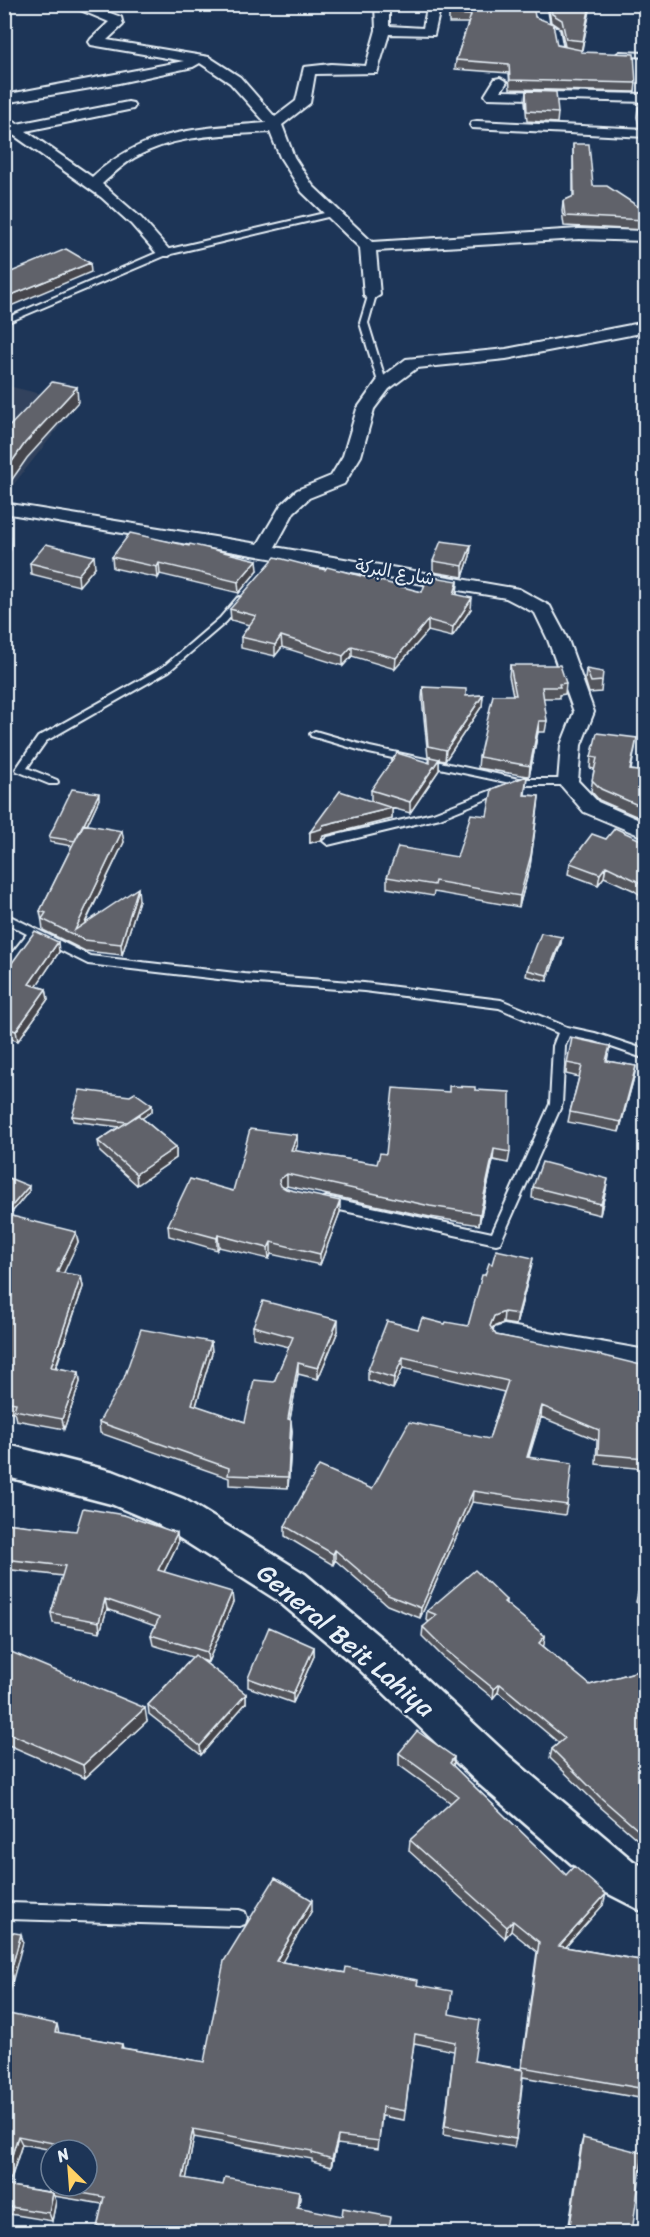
<svg xmlns="http://www.w3.org/2000/svg" width="650" height="2237" font-family="Sriracha,'Playpen Sans Arabic',sans-serif">
  <rect width="100%" height="100%" fill="#1d3557"/>
  <filter id="ink" filterUnits="userSpaceOnUse"><feTurbulence type="fractalNoise" baseFrequency=".0167" numOctaves="2"/><feDisplacementMap in="SourceGraphic" scale="12" xChannelSelector="R" yChannelSelector="G"/><feConvolveMatrix kernelMatrix="1 2 1 2 8 2 1 2 1" color-interpolation-filters="sRGB"/></filter>
  <g filter="url(#ink)">
    <path fill="#31425d" d="M 4,385 L 78,403 L 6,494 L 4,494 Z"/>
    <g fill="none" stroke-linecap="round" stroke-linejoin="round">
      <g stroke="#e8f1f8" stroke-width="4">
        <path id="lane" d="M 540,21 L 544,21 L 559,29 L 563,50 L 571,52 L 571,54 L 558,52 L 554,31 L 540,23 Z
          M 620,52 L 646,53 L 646,57 L 618,55 L 617,54 Z
          M 333,211 L 336,211 L 336,215 L 167,255 L 4,324 L 4,319 L 161,251 Z
          M 369,293 L 376,295 L 368,323 L 387,385 L 383,388 L 379,385 L 360,323 Z
          M 240,597 L 245,600 L 226,622 L 169,671 L 46,741 L 27,768 L 57,780 L 58,782 L 57,784 L 49,784 L 17,771 L 16,769 L 38,737 L 163,667 L 220,618 L 237,598 Z
          M 315,731 L 370,747 L 519,779 L 568,779 L 573,782 L 568,785 L 519,785 L 369,753 L 311,736 L 310,734 Z
          M 505,785 L 510,788 L 509,790 L 440,818 L 328,845 L 323,841 L 328,837 L 433,813 Z
          M 4,913 L 90,956 L 244,974 L 364,983 L 501,1000 L 567,1027 L 595,1033 L 646,1050 L 646,1059 L 594,1041 L 569,1036 L 565,1046 L 562,1104 L 500,1243 L 496,1244 L 326,1207 L 322,1205 L 320,1202 L 322,1199 L 326,1197 L 492,1233 L 550,1104 L 553,1046 L 558,1033 L 499,1008 L 364,991 L 244,982 L 88,964 L 36,938 L 8,974 L 4,975 L 4,963 L 27,934 L 4,922 Z
          M 9,1903 L 239,1910 L 245,1912 L 247,1918 L 245,1924 L 239,1926 L 9,1919 L 4,1917 L 4,1905 Z"/>
      </g>
      <g stroke="#e8f1f8" stroke-width="4">
        <path id="street" d="M 66,4 L 86,4 L 121,17 L 123,25 L 107,40 L 209,57 L 240,77 L 275,117 L 296,101 L 304,67 L 331,64 L 366,66 L 376,30 L 375,4 L 389,4 L 389,26 L 423,28 L 428,4 L 441,4 L 434,35 L 389,34 L 377,73 L 315,74 L 310,103 L 282,125 L 294,157 L 313,186 L 372,242 L 579,229 L 646,231 L 646,241 L 579,239 L 376,251 L 380,295 L 372,300 L 366,298 L 364,295 L 360,248 L 302,192 L 280,157 L 270,132 C 225,135 175,134 134,158 C 122,165 112,175 102,184 L 141,218 L 172,253 L 169,256 L 159,256 L 131,224 L 101,197 L 12,134 L 4,136 L 4,121 L 14,121 L 17,124 L 128,102 L 133,103 L 135,106 L 133,109 L 26,131 L 92,177 C 147,128 196,129 266,123 L 230,83 L 200,63 L 193,67 L 114,84 L 4,103 L 4,95 L 184,61 L 91,45 L 89,42 L 91,39 L 109,22 Z
          M 533,4 L 546,4 L 549,22 L 547,25 L 537,25 Z
          M 500,78 L 507,82 L 501,91 L 646,94 L 646,102 L 487,98 L 485,95 L 495,79 Z
          M 477,121 L 646,129 L 646,137 L 472,128 L 470,125 L 472,122 Z
          M 646,322 L 646,332 L 506,359 L 417,368 L 389,389 L 374,409 L 361,456 L 344,484 L 309,498 L 294,512 L 275,547 L 519,589 L 550,606 L 552,610 L 568,640 L 594,712 L 581,745 L 578,781 L 598,802 L 646,823 L 646,838 L 584,812 L 558,782 L 561,745 L 574,712 L 548,640 L 535,613 L 506,598 L 4,513 L 4,503 L 258,544 L 281,505 L 297,490 L 331,476 L 343,456 L 357,409 L 377,381 L 406,359 L 506,349 Z
          M 504,1325 L 646,1350 L 646,1372 L 495,1344 L 491,1336 L 495,1328 Z"/>
      </g>
      <g stroke="#e8f1f8" stroke-width="5">
        <path id="secondary" d="M 4,1444 L 115,1472 L 184,1499 L 305,1574 L 386,1642 L 510,1757 L 633,1861 L 646,1868 L 646,1913 L 603,1891 L 480,1785 L 358,1668 L 277,1600 L 156,1523 L 111,1504 L 4,1476 Z"/>
      </g>
      <use href="#lane" fill="#1d3557" fill-rule="evenodd"/>
      <use href="#street" fill="#1d3557" fill-rule="evenodd"/>
      <use href="#secondary" fill="#1d3557" fill-rule="evenodd"/>
    </g>
    <path fill="#53545c" stroke="#e8f1f8" stroke-width="1.5" fill-rule="evenodd" d="M 449,4 L 535,17 L 557,45 L 565,46 L 561,29 L 551,22 L 548,4 L 618,4 L 613,7 L 591,6 L 581,52 L 636,83 L 635,92 L 510,89 L 509,73 L 455,69 L 456,60 L 468,23 L 449,23 Z
      M 526,91 L 558,113 L 557,123 L 527,121 L 525,101 Z
      M 638,107 L 645,108 L 645,128 L 639,126 L 637,117 Z
      M 643,129 L 645,129 L 645,152 L 642,139 Z
      M 573,144 L 593,186 L 643,210 L 642,199 L 643,189 L 645,189 L 645,230 L 564,226 L 562,211 L 563,201 L 573,197 Z
      M 471,545 L 470,556 L 463,577 L 433,572 L 433,561 Z
      M 189,546 L 258,570 L 239,593 L 160,574 L 158,578 L 113,568 L 112,557 Z
      M 30,563 L 95,567 L 79,586 L 31,574 Z
      M 325,570 L 422,592 L 458,581 L 457,594 L 471,609 L 452,637 L 428,631 L 395,669 L 352,656 L 343,666 L 282,647 L 275,656 L 241,648 L 241,637 L 249,625 L 231,620 L 230,609 Z
      M 510,665 L 566,683 L 565,694 L 559,695 L 559,698 L 543,698 L 547,721 L 545,732 L 538,732 L 529,777 L 527,777 L 525,795 L 539,796 L 538,807 L 530,866 L 519,907 L 434,892 L 433,896 L 387,888 L 387,877 L 457,857 L 487,816 L 527,776 L 478,768 L 479,757 L 513,695 L 509,676 Z
      M 586,669 L 602,681 L 601,692 L 589,693 L 585,680 Z
      M 423,687 L 466,696 L 483,695 L 482,706 L 445,761 L 439,760 L 439,770 L 410,813 L 392,808 L 392,819 L 323,836 L 321,840 L 310,843 L 310,832 L 371,801 L 371,790 L 429,762 L 430,757 L 428,757 L 422,698 Z
      M 637,738 L 631,770 L 645,772 L 645,818 L 638,817 L 599,800 L 591,791 L 594,769 L 590,768 L 591,757 Z
      M 99,799 L 87,825 L 124,842 L 85,924 L 139,900 L 122,955 L 85,951 L 43,930 L 42,922 L 40,911 L 72,846 L 50,842 L 49,837 Z
      M 606,839 L 645,842 L 645,898 L 633,890 L 604,877 L 598,885 L 568,874 L 570,863 Z
      M 562,937 L 561,943 L 547,981 L 526,976 L 527,970 Z
      M 59,952 L 36,986 L 46,989 L 48,999 L 18,1041 L 4,1037 L 4,974 Z
      M 610,1046 L 607,1061 L 636,1066 L 634,1077 L 619,1132 L 568,1122 L 570,1112 L 579,1077 L 566,1074 L 567,1063 Z
      M 475,1090 L 510,1152 L 508,1163 L 493,1160 L 479,1225 L 430,1217 L 287,1186 L 285,1188 L 340,1212 L 320,1265 L 271,1254 L 269,1259 L 219,1247 L 217,1250 L 169,1236 L 168,1225 L 233,1191 L 297,1135 L 297,1146 L 295,1151 L 377,1164 L 449,1092 Z
      M 152,1105 L 152,1111 L 142,1118 L 176,1147 L 176,1158 L 137,1185 L 100,1152 L 98,1141 L 119,1127 L 73,1121 L 72,1116 Z
      M 4,1176 L 29,1191 L 12,1212 L 4,1209 Z
      M 533,1187 L 606,1189 L 600,1215 L 532,1198 Z
      M 4,1230 L 78,1242 L 63,1273 L 81,1276 L 83,1287 L 56,1368 L 79,1372 L 80,1382 L 64,1429 L 16,1420 L 14,1412 L 4,1411 Z
      M 531,1268 L 516,1325 L 503,1323 L 493,1327 L 492,1329 L 496,1335 L 645,1366 L 645,1469 L 596,1464 L 597,1440 L 541,1417 L 529,1457 L 567,1505 L 565,1515 L 472,1502 L 420,1618 L 387,1605 L 335,1560 L 333,1565 L 285,1536 L 285,1526 L 489,1439 L 504,1392 L 403,1368 L 393,1389 L 368,1380 L 368,1370 L 418,1329 L 445,1324 L 468,1326 L 485,1275 Z
      M 253,1326 L 338,1331 L 318,1379 L 298,1374 L 290,1419 L 292,1431 L 288,1488 L 229,1485 L 229,1478 L 100,1433 L 99,1422 L 211,1342 L 212,1353 L 196,1406 L 245,1422 L 274,1382 L 289,1347 L 253,1338 Z
      M 4,1523 L 178,1543 L 164,1572 L 233,1602 L 208,1662 L 202,1660 L 246,1694 L 246,1703 L 201,1755 L 149,1714 L 148,1705 L 192,1657 L 153,1645 L 151,1635 L 155,1626 L 107,1609 L 100,1632 L 53,1623 L 51,1613 L 62,1576 L 4,1569 Z
      M 645,1579 L 645,1607 L 636,1602 L 638,1593 Z
      M 506,1600 L 506,1604 L 545,1636 L 543,1646 L 590,1685 L 645,1669 L 645,1846 L 598,1805 L 550,1758 L 552,1749 L 559,1743 L 498,1692 L 493,1698 L 446,1660 L 422,1636 L 423,1627 L 430,1622 L 426,1620 L 427,1611 Z
      M 314,1647 L 314,1656 L 293,1703 L 248,1687 L 248,1678 Z
      M 4,1649 L 147,1721 L 85,1778 L 4,1743 Z
      M 399,1753 L 454,1757 L 453,1766 L 566,1875 L 603,1905 L 565,1947 L 645,1961 L 645,2099 L 523,2077 L 516,2139 L 514,2147 L 443,2135 L 454,2051 L 414,2043 L 404,2120 L 382,2116 L 378,2149 L 337,2144 L 331,2167 L 312,2162 L 312,2159 L 194,2137 L 186,2179 L 223,2185 L 299,2191 L 300,2198 L 298,2208 L 389,2232 L 102,2204 L 54,2196 L 56,2201 L 52,2221 L 4,2213 L 4,2013 L 59,2033 L 122,2044 L 123,2048 L 204,2062 L 312,1910 L 282,1962 L 417,1985 L 449,2014 L 474,2061 L 521,2069 L 537,1952 L 511,1931 L 505,1938 L 409,1851 L 410,1840 L 451,1803 L 399,1765 ZM 22,2144 L 52,2150 L 87,2150 L 48,2187 L 50,2192 L 9,2186 Z
      M 583,2138 L 632,2232 L 568,2232 L 581,2145 Z"/>
    <path fill="#44454b" stroke="#e8f1f8" stroke-width="1.5" d="M 590,4 L 591,4 L 582,50 L 583,41 Z
      M 10,132 L 11,141 L 4,143 L 4,134 Z
      M 90,263 L 91,272 L 6,308 L 4,298 Z
      M 77,387 L 78,402 L 27,458 L 4,491 L 4,473 L 25,443 Z
      M 10,538 L 11,549 L 4,563 L 4,549 Z
      M 471,545 L 470,556 L 463,577 L 463,566 Z
      M 94,556 L 95,567 L 79,586 L 78,575 Z
      M 257,560 L 258,570 L 239,593 L 238,582 Z
      M 159,563 L 160,574 L 158,578 L 157,567 Z
      M 458,581 L 457,592 L 453,604 L 454,594 Z
      M 472,598 L 471,609 L 452,637 L 453,627 Z
      M 428,620 L 428,631 L 395,669 L 396,658 Z
      M 281,636 L 282,647 L 275,656 L 275,645 Z
      M 352,646 L 352,656 L 343,666 L 343,656 Z
      M 483,695 L 482,706 L 445,761 L 446,750 Z
      M 539,721 L 538,732 L 529,777 L 530,766 Z
      M 439,759 L 439,770 L 410,813 L 410,802 Z
      M 99,793 L 99,799 L 77,847 L 76,841 Z
      M 539,796 L 530,866 L 519,907 L 520,896 Z
      M 392,808 L 392,819 L 323,836 L 321,840 L 310,843 L 310,832 L 323,825 Z
      M 122,831 L 124,842 L 78,937 L 75,930 Z
      M 606,866 L 604,877 L 598,885 L 600,874 Z
      M 138,888 L 139,900 L 122,955 L 121,944 Z
      M 562,937 L 561,943 L 547,981 L 547,975 Z
      M 58,942 L 59,952 L 31,994 L 29,984 Z
      M 46,989 L 48,999 L 18,1041 L 16,1031 Z
      M 636,1066 L 634,1077 L 619,1132 L 621,1122 Z
      M 152,1105 L 152,1111 L 129,1128 L 128,1122 Z
      M 297,1135 L 297,1146 L 291,1162 L 291,1150 Z
      M 176,1147 L 176,1158 L 137,1185 L 136,1174 Z
      M 494,1149 L 493,1160 L 479,1225 L 480,1214 Z
      M 287,1174 L 287,1186 L 279,1192 L 279,1180 Z
      M 608,1179 L 606,1189 L 600,1215 L 601,1204 Z
      M 29,1186 L 29,1191 L 12,1212 L 11,1207 Z
      M 340,1201 L 340,1212 L 320,1265 L 320,1254 Z
      M 76,1232 L 78,1242 L 59,1283 L 57,1272 Z
      M 218,1235 L 219,1247 L 217,1250 L 217,1238 Z
      M 271,1242 L 271,1254 L 269,1259 L 268,1248 Z
      M 533,1258 L 531,1268 L 516,1325 L 518,1314 Z
      M 81,1276 L 83,1287 L 52,1377 L 51,1367 Z
      M 504,1312 L 503,1323 L 493,1327 L 489,1337 L 490,1326 L 494,1316 Z
      M 338,1320 L 338,1331 L 318,1379 L 318,1368 Z
      M 211,1342 L 212,1353 L 193,1415 L 192,1404 Z
      M 403,1357 L 403,1368 L 393,1389 L 394,1378 Z
      M 298,1363 L 298,1374 L 288,1430 L 288,1419 Z
      M 79,1372 L 80,1382 L 64,1429 L 62,1419 Z
      M 542,1406 L 541,1417 L 525,1467 L 527,1457 Z
      M 291,1420 L 292,1431 L 288,1488 L 288,1477 Z
      M 473,1491 L 472,1502 L 420,1618 L 421,1608 Z
      M 177,1533 L 178,1543 L 160,1580 L 158,1570 Z
      M 335,1550 L 335,1560 L 333,1565 L 333,1554 Z
      M 232,1592 L 233,1602 L 208,1662 L 207,1652 Z
      M 105,1599 L 107,1609 L 100,1632 L 99,1622 Z
      M 545,1636 L 544,1645 L 538,1652 L 539,1643 Z
      M 314,1647 L 314,1656 L 293,1703 L 293,1694 Z
      M 500,1684 L 498,1692 L 493,1698 L 494,1689 Z
      M 246,1694 L 246,1703 L 201,1755 L 200,1746 Z
      M 145,1708 L 147,1721 L 85,1778 L 83,1765 Z
      M 454,1757 L 453,1769 L 450,1763 Z
      M 606,1894 L 603,1905 L 557,1957 L 559,1946 Z
      M 312,1900 L 312,1910 L 277,1971 L 276,1961 Z
      M 513,1921 L 511,1931 L 505,1938 L 507,1927 Z
      M 21,1934 L 23,1942 L 5,2009 L 4,2006 L 4,1995 Z
      M 57,2024 L 59,2033 L 55,2032 Z
      M 193,2129 L 194,2137 L 185,2186 L 183,2178 Z
      M 18,2136 L 22,2144 L 6,2193 L 4,2188 L 4,2180 Z
      M 338,2136 L 337,2144 L 331,2167 L 332,2159 Z
      M 299,2191 L 300,2198 L 297,2215 L 297,2207 Z
      M 53,2193 L 56,2201 L 52,2221 L 49,2213 Z"/>
    <path fill="#61626b" stroke="#e8f1f8" stroke-width="1.5" d="M 449,4 L 533,4 L 535,17 L 553,24 L 557,45 L 581,50 L 581,52 L 634,54 L 636,83 L 510,80 L 509,64 L 456,60 L 471,15 L 449,14 Z
      M 550,4 L 590,4 L 583,41 L 566,39 L 562,20 L 552,14 Z
      M 526,91 L 556,92 L 558,113 L 527,111 Z
      M 638,107 L 645,108 L 645,118 L 640,117 Z
      M 573,144 L 589,144 L 593,186 L 607,186 L 645,211 L 643,189 L 645,189 L 645,220 L 565,216 L 563,201 L 574,196 Z
      M 66,249 L 90,263 L 4,298 L 4,275 Z
      M 52,382 L 77,387 L 25,443 L 4,473 L 4,432 Z
      M 130,533 L 189,546 L 190,544 L 257,560 L 238,582 L 159,563 L 157,567 L 112,557 Z
      M 4,538 L 10,538 L 4,549 Z
      M 441,541 L 471,545 L 463,566 L 433,561 Z
      M 46,544 L 94,556 L 78,575 L 30,563 Z
      M 275,557 L 325,570 L 327,567 L 422,592 L 428,576 L 458,581 L 454,594 L 472,598 L 453,627 L 428,620 L 396,658 L 352,646 L 343,656 L 281,636 L 275,645 L 241,637 L 256,616 L 230,609 Z
      M 510,665 L 560,665 L 566,683 L 559,684 L 560,687 L 542,687 L 547,721 L 539,721 L 530,766 L 479,757 L 493,695 L 516,695 Z
      M 586,669 L 603,672 L 602,681 L 591,682 Z
      M 423,687 L 466,689 L 466,696 L 483,695 L 446,750 L 428,746 Z
      M 597,733 L 637,738 L 630,770 L 645,772 L 645,807 L 640,806 L 601,789 L 592,780 L 597,758 L 591,757 Z
      M 397,753 L 430,763 L 430,757 L 439,759 L 410,802 L 371,790 Z
      M 527,776 L 524,795 L 539,796 L 531,855 L 520,896 L 435,881 L 434,885 L 387,877 L 398,847 L 457,857 L 471,814 L 487,816 L 492,789 Z
      M 72,789 L 99,793 L 84,824 L 75,841 L 49,837 Z
      M 340,791 L 392,808 L 323,825 L 321,829 L 310,832 Z
      M 83,824 L 122,831 L 75,930 L 138,888 L 121,944 L 84,940 L 42,919 L 46,913 L 40,911 Z
      M 615,828 L 645,842 L 645,886 L 635,880 L 606,866 L 600,874 L 570,863 L 592,834 L 606,839 Z
      M 35,931 L 58,942 L 29,984 L 46,989 L 16,1031 L 4,1027 L 4,974 Z
      M 541,933 L 562,937 L 547,975 L 527,970 Z
      M 572,1038 L 610,1046 L 606,1061 L 636,1066 L 621,1122 L 570,1112 L 582,1066 L 567,1063 Z
      M 449,1086 L 475,1087 L 475,1090 L 510,1092 L 510,1152 L 494,1149 L 480,1214 L 430,1206 L 287,1174 L 279,1180 L 281,1186 L 286,1189 L 340,1201 L 320,1254 L 271,1242 L 268,1248 L 218,1235 L 217,1238 L 168,1225 L 190,1179 L 233,1191 L 250,1129 L 297,1135 L 291,1150 L 377,1164 L 380,1153 L 386,1154 L 393,1088 L 449,1092 Z
      M 80,1090 L 130,1096 L 135,1093 L 152,1105 L 127,1122 L 72,1116 Z
      M 138,1115 L 176,1147 L 136,1174 L 98,1141 Z
      M 542,1162 L 608,1179 L 601,1204 L 533,1187 Z
      M 4,1176 L 29,1186 L 11,1207 L 4,1204 Z
      M 12,1216 L 76,1232 L 57,1272 L 81,1276 L 51,1367 L 79,1372 L 62,1419 L 14,1410 L 16,1403 L 4,1401 L 4,1230 Z
      M 496,1250 L 533,1258 L 518,1314 L 504,1312 L 494,1316 L 490,1326 L 496,1335 L 600,1355 L 645,1366 L 645,1458 L 598,1454 L 599,1430 L 542,1406 L 527,1457 L 572,1463 L 567,1505 L 473,1491 L 421,1608 L 388,1595 L 335,1550 L 333,1554 L 285,1526 L 319,1466 L 372,1489 L 409,1422 L 489,1439 L 508,1381 L 403,1357 L 394,1378 L 368,1370 L 387,1321 L 418,1329 L 422,1318 L 445,1324 L 446,1322 L 468,1326 L 482,1275 L 485,1275 L 489,1263 L 492,1264 Z
      M 263,1301 L 338,1320 L 318,1368 L 298,1363 L 288,1419 L 291,1420 L 288,1477 L 228,1475 L 229,1468 L 99,1422 L 124,1378 L 141,1329 L 211,1342 L 192,1404 L 245,1422 L 254,1380 L 274,1382 L 293,1337 L 253,1326 Z
      M 83,1508 L 124,1515 L 177,1533 L 158,1570 L 232,1592 L 207,1652 L 151,1635 L 159,1618 L 105,1599 L 99,1622 L 51,1613 L 65,1566 L 4,1559 L 4,1523 L 76,1531 Z
      M 475,1570 L 506,1600 L 504,1602 L 545,1636 L 539,1643 L 590,1685 L 645,1669 L 645,1836 L 600,1797 L 552,1749 L 565,1738 L 500,1684 L 494,1689 L 447,1651 L 423,1627 L 437,1615 L 427,1611 Z
      M 645,1579 L 645,1597 L 638,1593 Z
      M 269,1627 L 314,1647 L 293,1694 L 248,1678 Z
      M 4,1649 L 145,1708 L 83,1765 L 4,1731 Z
      M 195,1655 L 246,1694 L 200,1746 L 148,1705 Z
      M 417,1731 L 454,1757 L 450,1763 L 566,1875 L 574,1866 L 606,1894 L 559,1946 L 645,1961 L 645,2089 L 522,2067 L 539,1942 L 513,1921 L 507,1927 L 410,1840 L 458,1796 L 399,1753 Z
      M 275,1878 L 312,1900 L 276,1961 L 345,1973 L 346,1967 L 418,1980 L 417,1985 L 452,1991 L 449,2014 L 480,2020 L 474,2061 L 523,2070 L 516,2139 L 445,2126 L 455,2042 L 415,2034 L 405,2111 L 382,2107 L 379,2141 L 338,2136 L 332,2159 L 312,2153 L 312,2151 L 193,2129 L 183,2178 L 223,2185 L 225,2177 L 299,2191 L 297,2207 L 342,2216 L 343,2208 L 391,2217 L 388,2232 L 96,2232 L 104,2197 L 48,2187 L 51,2175 L 51,2186 L 87,2186 L 87,2150 L 57,2150 L 58,2144 L 18,2136 L 4,2180 L 4,2013 L 57,2024 L 55,2032 L 122,2044 L 121,2048 L 204,2062 L 224,1961 Z
      M 4,1931 L 21,1934 L 4,1995 Z
      M 583,2138 L 643,2153 L 632,2232 L 569,2232 Z
      M 4,2185 L 53,2193 L 49,2213 L 4,2206 Z"/>
  </g>
  <g text-anchor="middle" stroke-width="4.5" stroke-linejoin="round" paint-order="stroke">
    <g font-size="18" fill="#e8f1f8" stroke="#1d3557">
      <text transform="translate(395 572) rotate(10)" y="6">شارع البركة</text>
    </g>
    <g font-size="26" fill="#e8f1f8" stroke="#1d3557">
      <text transform="translate(346 1640) rotate(40)" y="9">General Beit Lahiya</text>
    </g>
  </g>
  <rect width="650" height="2237" fill="none" stroke="#1d3557" stroke-width="24"/>
  <rect x="12" y="12" width="626" height="2213" fill="none" stroke="#e8f1f8" stroke-width="2" filter="url(#ink)"/>
  <g transform="translate(69 2168) rotate(335)"><circle r="28" fill="#1d3557" stroke="#6e8097" stroke-width="1.5"/>
  <path d="M0-4.5L10 22L0 15L-10 22Z" fill="#ffd166"/>
  <text y="-9" font-size="16" font-weight="bold" text-anchor="middle" fill="#e8f1f8">N</text>
  </g>
</svg>
